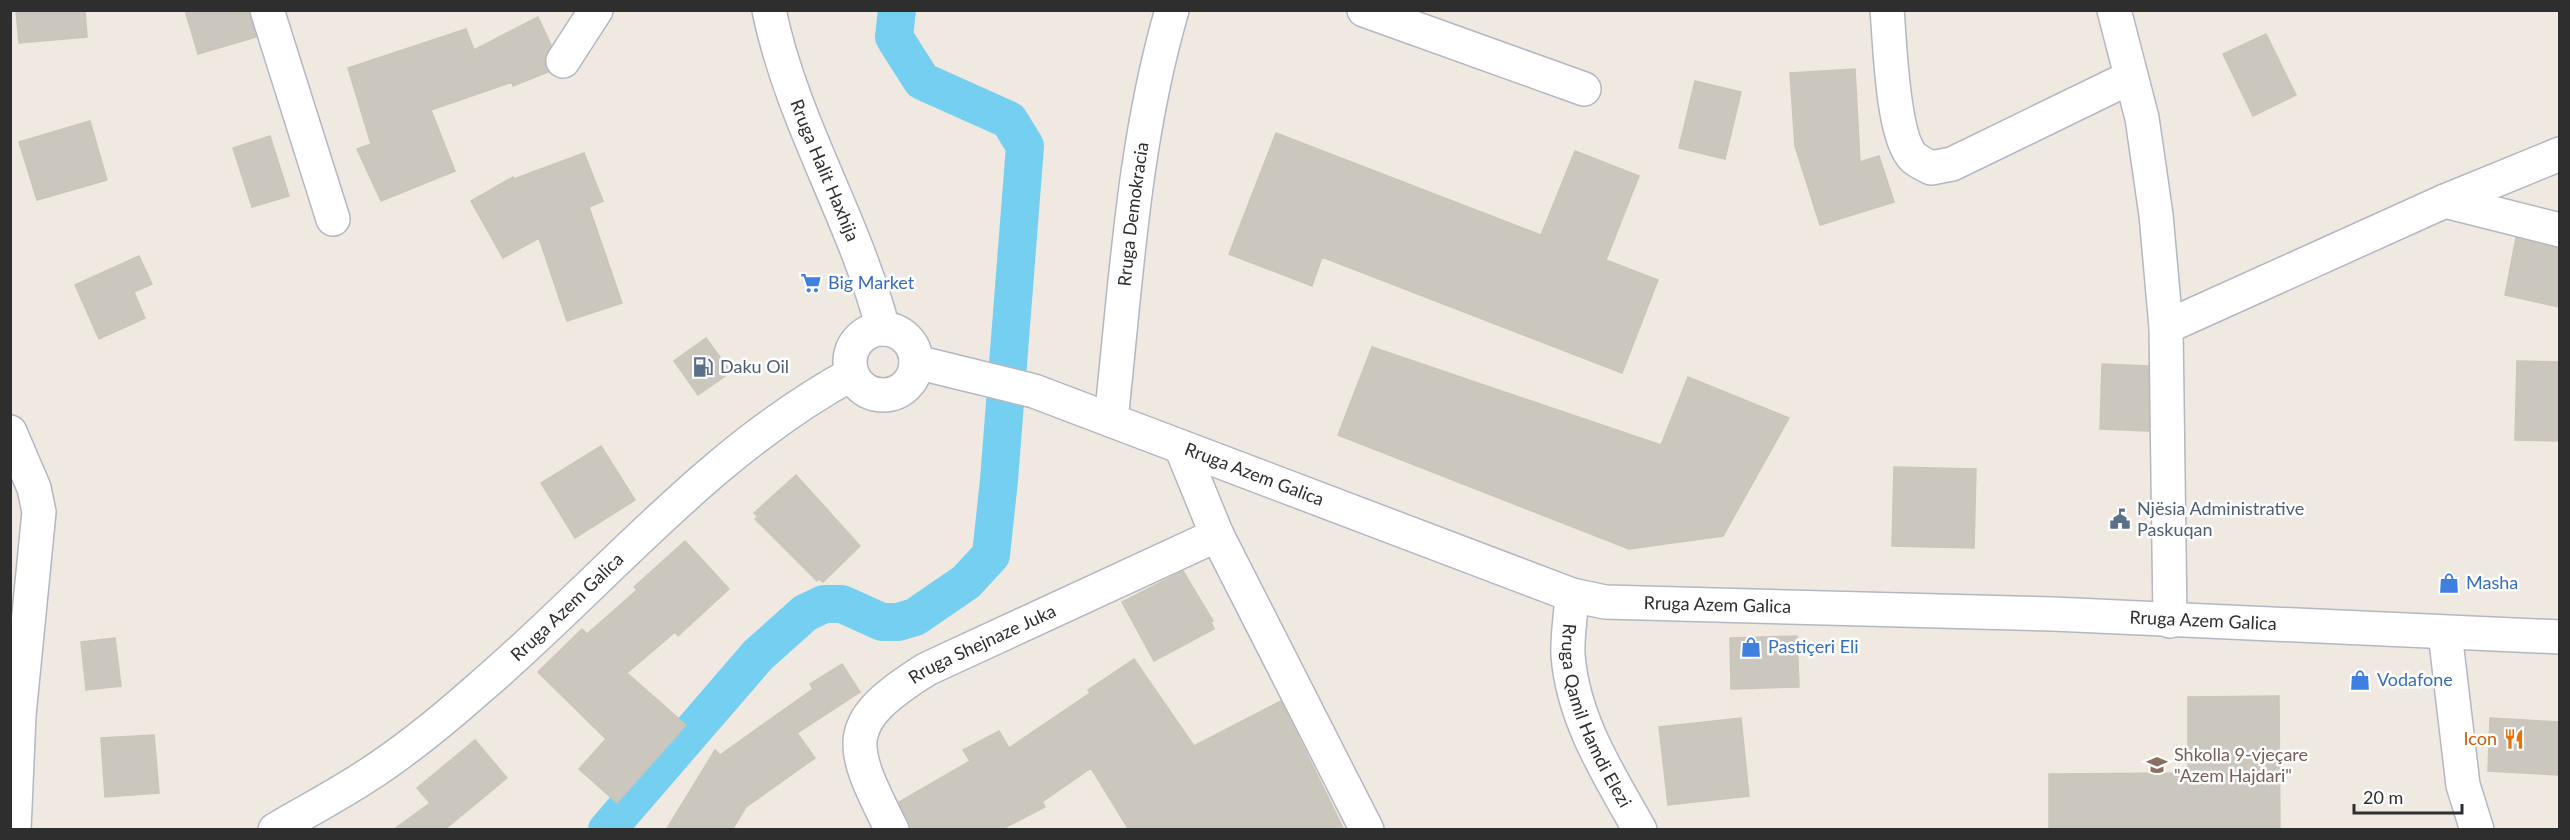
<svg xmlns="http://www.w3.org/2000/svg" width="2570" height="840" font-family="Lato,sans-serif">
  <rect width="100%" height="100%" fill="#efe9e1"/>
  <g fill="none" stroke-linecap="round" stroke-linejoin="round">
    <path stroke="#75cff0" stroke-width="38" d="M 607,830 L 758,655 L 805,613 L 824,604 L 842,604 L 882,622 L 898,622 L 915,617 L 966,582 L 991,555 L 999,480 L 1025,146 L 1009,120 L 922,81 L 894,37 L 897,10"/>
  </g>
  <path fill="#cbc7bf" stroke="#cbc5ba" stroke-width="1.5" d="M 16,10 L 85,10 L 87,37 L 19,43 Z
    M 185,10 L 249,10 L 256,37 L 198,54 Z
    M 538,17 L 551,45 L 544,59 L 548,72 L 513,86 L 512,82 L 431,110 L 455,171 L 381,201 L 357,149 L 371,144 L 348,68 L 466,29 L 474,50 Z
    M 2266,34 L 2296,95 L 2253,116 L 2223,54 Z
    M 1855,69 L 1860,162 L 1879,156 L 1894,202 L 1820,225 L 1795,146 L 1790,73 Z
    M 1695,81 L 1741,92 L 1725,159 L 1679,148 Z
    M 90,121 L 107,180 L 37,200 L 19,142 Z
    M 1276,133 L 1541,235 L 1575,151 L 1639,176 L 1606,260 L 1658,280 L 1622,373 L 1322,257 L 1312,286 L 1229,254 Z
    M 270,136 L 289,196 L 252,207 L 233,148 Z
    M 584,153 L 603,201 L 589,207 L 622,303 L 567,321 L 539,238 L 503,258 L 471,201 L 513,177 L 514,179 Z
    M 2516,238 L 2559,248 L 2559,307 L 2505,295 Z
    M 139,256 L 152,284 L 134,292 L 145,318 L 99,339 L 75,285 Z
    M 706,338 L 731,372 L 698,395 L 674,361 Z
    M 1372,347 L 1661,445 L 1688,377 L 1789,418 L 1723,536 L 1629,549 L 1338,435 Z
    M 2517,361 L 2559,362 L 2559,441 L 2515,440 Z
    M 2102,364 L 2148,366 L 2149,431 L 2100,429 Z
    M 601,446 L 635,500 L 575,538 L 541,483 Z
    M 1894,467 L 1976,469 L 1974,548 L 1892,546 Z
    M 796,475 L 860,546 L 823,582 L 819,579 L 817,581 L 755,519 L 758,517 L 754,513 Z
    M 685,541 L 729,589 L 678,636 L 675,632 L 627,673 L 686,725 L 617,803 L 579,769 L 606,739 L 538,672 L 582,629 L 587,634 L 637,590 L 634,587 Z
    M 1183,571 L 1213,621 L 1211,622 L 1214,629 L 1154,661 L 1122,602 Z
    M 1797,636 L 1799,687 L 1731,689 L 1730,638 Z
    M 115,638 L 121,686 L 86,690 L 81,642 Z
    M 1134,659 L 1194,746 L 1281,701 L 1344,830 L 1129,830 L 1091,768 L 1042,802 L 1045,807 L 1000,830 L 910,830 L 899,802 L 970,761 L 963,750 L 999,731 L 1009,748 L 1090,693 L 1088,690 Z
    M 842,664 L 860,692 L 797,733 L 815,758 L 746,807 L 732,830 L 666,830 L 715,750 L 720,755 L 813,689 L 810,684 Z
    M 2279,696 L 2280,830 L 2049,830 L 2049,774 L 2188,773 L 2188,697 Z
    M 1741,718 L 1749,796 L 1668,805 L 1659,727 Z
    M 2490,718 L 2559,722 L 2559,775 L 2488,771 Z
    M 154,735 L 159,793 L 105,797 L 101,738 Z
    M 475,740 L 507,778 L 444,830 L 393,830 L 430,803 L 417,788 Z"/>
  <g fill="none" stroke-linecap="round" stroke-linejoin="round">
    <g stroke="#b4b7c1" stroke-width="36">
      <g id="street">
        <path d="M 267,10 L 333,219"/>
        <path d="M 1364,10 L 1584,89"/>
        <path d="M 1887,10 C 1890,42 1892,138 1914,158 C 1919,162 1925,165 1931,168 L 1952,164 L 2131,77"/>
        <path d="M 2114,10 L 2142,118 L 2156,215 L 2166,327 L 2170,621"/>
        <path d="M 563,61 L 596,10"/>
        <path d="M 2445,201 L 2560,230"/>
        <path d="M 2166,327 L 2445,201 L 2560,154"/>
        <path id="s1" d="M 1111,420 C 1126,283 1133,144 1172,10"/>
        <path d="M 10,432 L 34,488 L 39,512 L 19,715 L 14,830"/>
        <path d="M 1181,447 L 1217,535 L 1367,830"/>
        <path id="s2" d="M 1572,595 C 1571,615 1567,636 1568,655 C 1573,720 1609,775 1640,830"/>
        <path d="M 2445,633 L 2463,785 L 2477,830"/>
        <path id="s3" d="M 892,830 C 849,744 839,724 927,669 L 1217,535"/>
      </g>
    </g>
    <g stroke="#b4b7c1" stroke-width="36">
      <g id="secondary">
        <path id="s4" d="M 769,10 C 792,122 855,220 883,329"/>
        <circle cx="883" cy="362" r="33"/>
        <path id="s5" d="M 916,362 L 1034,391 L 1572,595 L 1605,602 L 2053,614 L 2560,637"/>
        <path id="s6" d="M 275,830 C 305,812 336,796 365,777 C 404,752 441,722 476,691 C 601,585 706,453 852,374"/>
      </g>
    </g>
    <use href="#street" stroke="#fff" stroke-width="33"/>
    <use href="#secondary" stroke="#fff" stroke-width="33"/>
  </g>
  <defs>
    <g id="supermarket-bare" transform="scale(1.62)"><path d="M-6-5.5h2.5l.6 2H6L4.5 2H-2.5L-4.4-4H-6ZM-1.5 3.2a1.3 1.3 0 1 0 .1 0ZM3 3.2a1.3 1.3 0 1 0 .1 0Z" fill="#3f7fe0" stroke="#fff" stroke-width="2.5" paint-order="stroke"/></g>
    <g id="fuel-bare" transform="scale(1.62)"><path d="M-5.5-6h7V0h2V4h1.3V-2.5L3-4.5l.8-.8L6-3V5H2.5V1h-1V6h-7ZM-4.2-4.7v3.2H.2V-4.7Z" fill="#5c6f8a" stroke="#fff" stroke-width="2.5" paint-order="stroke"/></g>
    <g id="civic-bare" transform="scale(1.62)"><path d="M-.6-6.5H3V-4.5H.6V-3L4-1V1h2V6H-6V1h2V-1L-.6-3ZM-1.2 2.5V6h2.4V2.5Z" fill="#5c6f8a" stroke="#fff" stroke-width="2.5" paint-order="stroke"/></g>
    <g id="shop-bare" transform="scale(1.62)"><path d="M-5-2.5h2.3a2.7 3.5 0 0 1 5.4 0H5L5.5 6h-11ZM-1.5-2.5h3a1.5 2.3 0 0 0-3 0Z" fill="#3f7fe0" stroke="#fff" stroke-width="2.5" paint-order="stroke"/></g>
    <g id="restaurant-bare" transform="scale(1.62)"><path d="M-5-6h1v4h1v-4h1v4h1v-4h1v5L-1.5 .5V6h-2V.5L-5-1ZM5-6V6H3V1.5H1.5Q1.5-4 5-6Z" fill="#e8710a" stroke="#fff" stroke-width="2.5" paint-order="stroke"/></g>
    <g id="school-bare" transform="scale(1.62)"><path d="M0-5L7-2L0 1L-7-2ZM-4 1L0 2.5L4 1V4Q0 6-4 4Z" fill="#8d6e63" stroke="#fff" stroke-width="2.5" paint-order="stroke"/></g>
  </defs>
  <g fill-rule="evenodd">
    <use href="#supermarket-bare" x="811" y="283"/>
    <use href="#fuel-bare" x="703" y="367"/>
    <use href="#civic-bare" x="2120" y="519"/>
    <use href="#shop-bare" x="2449" y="583"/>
    <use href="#shop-bare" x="1751" y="647"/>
    <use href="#shop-bare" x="2360" y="680"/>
    <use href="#restaurant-bare" x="2514" y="739"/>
    <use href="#school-bare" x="2157" y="765"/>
  </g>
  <g text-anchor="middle" stroke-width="5" stroke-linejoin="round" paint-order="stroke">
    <g font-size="18" fill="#2e2e2e" stroke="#fff">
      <text dy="6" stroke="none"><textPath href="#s4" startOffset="170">Rruga Halit Haxhija</textPath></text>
      <text dy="6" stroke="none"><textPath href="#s1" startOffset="207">Rruga Demokracia</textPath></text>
      <text dy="6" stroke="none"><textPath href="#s5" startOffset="357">Rruga Azem Galica</textPath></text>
      <text dy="6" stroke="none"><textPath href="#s6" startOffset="369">Rruga Azem Galica</textPath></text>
      <text dy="6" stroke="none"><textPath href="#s5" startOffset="843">Rruga Azem Galica</textPath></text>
      <text dy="6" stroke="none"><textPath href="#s5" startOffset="1329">Rruga Azem Galica</textPath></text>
      <text dy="6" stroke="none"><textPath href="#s3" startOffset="258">Rruga Shejnaze Juka</textPath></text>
      <text dy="6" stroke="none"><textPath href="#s2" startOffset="126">Rruga Qamil Hamdi Elezi</textPath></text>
    </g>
    <g font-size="18" fill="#366cbe" stroke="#fff" text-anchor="start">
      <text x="828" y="289">Big Market</text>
      <text x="2466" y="589">Masha</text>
      <text x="1768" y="653">Pastiçeri Eli</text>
      <text x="2377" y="686">Vodafone</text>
    </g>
    <g font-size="18" fill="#4e5e75" stroke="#fff" text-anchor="start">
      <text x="720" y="373">Daku Oil</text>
      <text x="2137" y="515">Njësia Administrative<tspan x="2137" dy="21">Paskuqan</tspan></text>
    </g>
    <g font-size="18" fill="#c56008" stroke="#fff" text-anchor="end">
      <text x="2497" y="745">Icon</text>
    </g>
    <g font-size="18" fill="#785e54" stroke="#fff" text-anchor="start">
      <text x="2174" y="761">Shkolla 9-vjeçare<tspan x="2174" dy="21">"Azem Hajdari"</tspan></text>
    </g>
  </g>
  <rect width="2570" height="840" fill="none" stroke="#2e2e2e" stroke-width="24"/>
  <path d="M2354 804v9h108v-9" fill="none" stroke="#2e2e2e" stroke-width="3"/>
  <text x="2363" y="804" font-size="18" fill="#2e2e2e" stroke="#ffffff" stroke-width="4.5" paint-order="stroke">20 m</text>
</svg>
